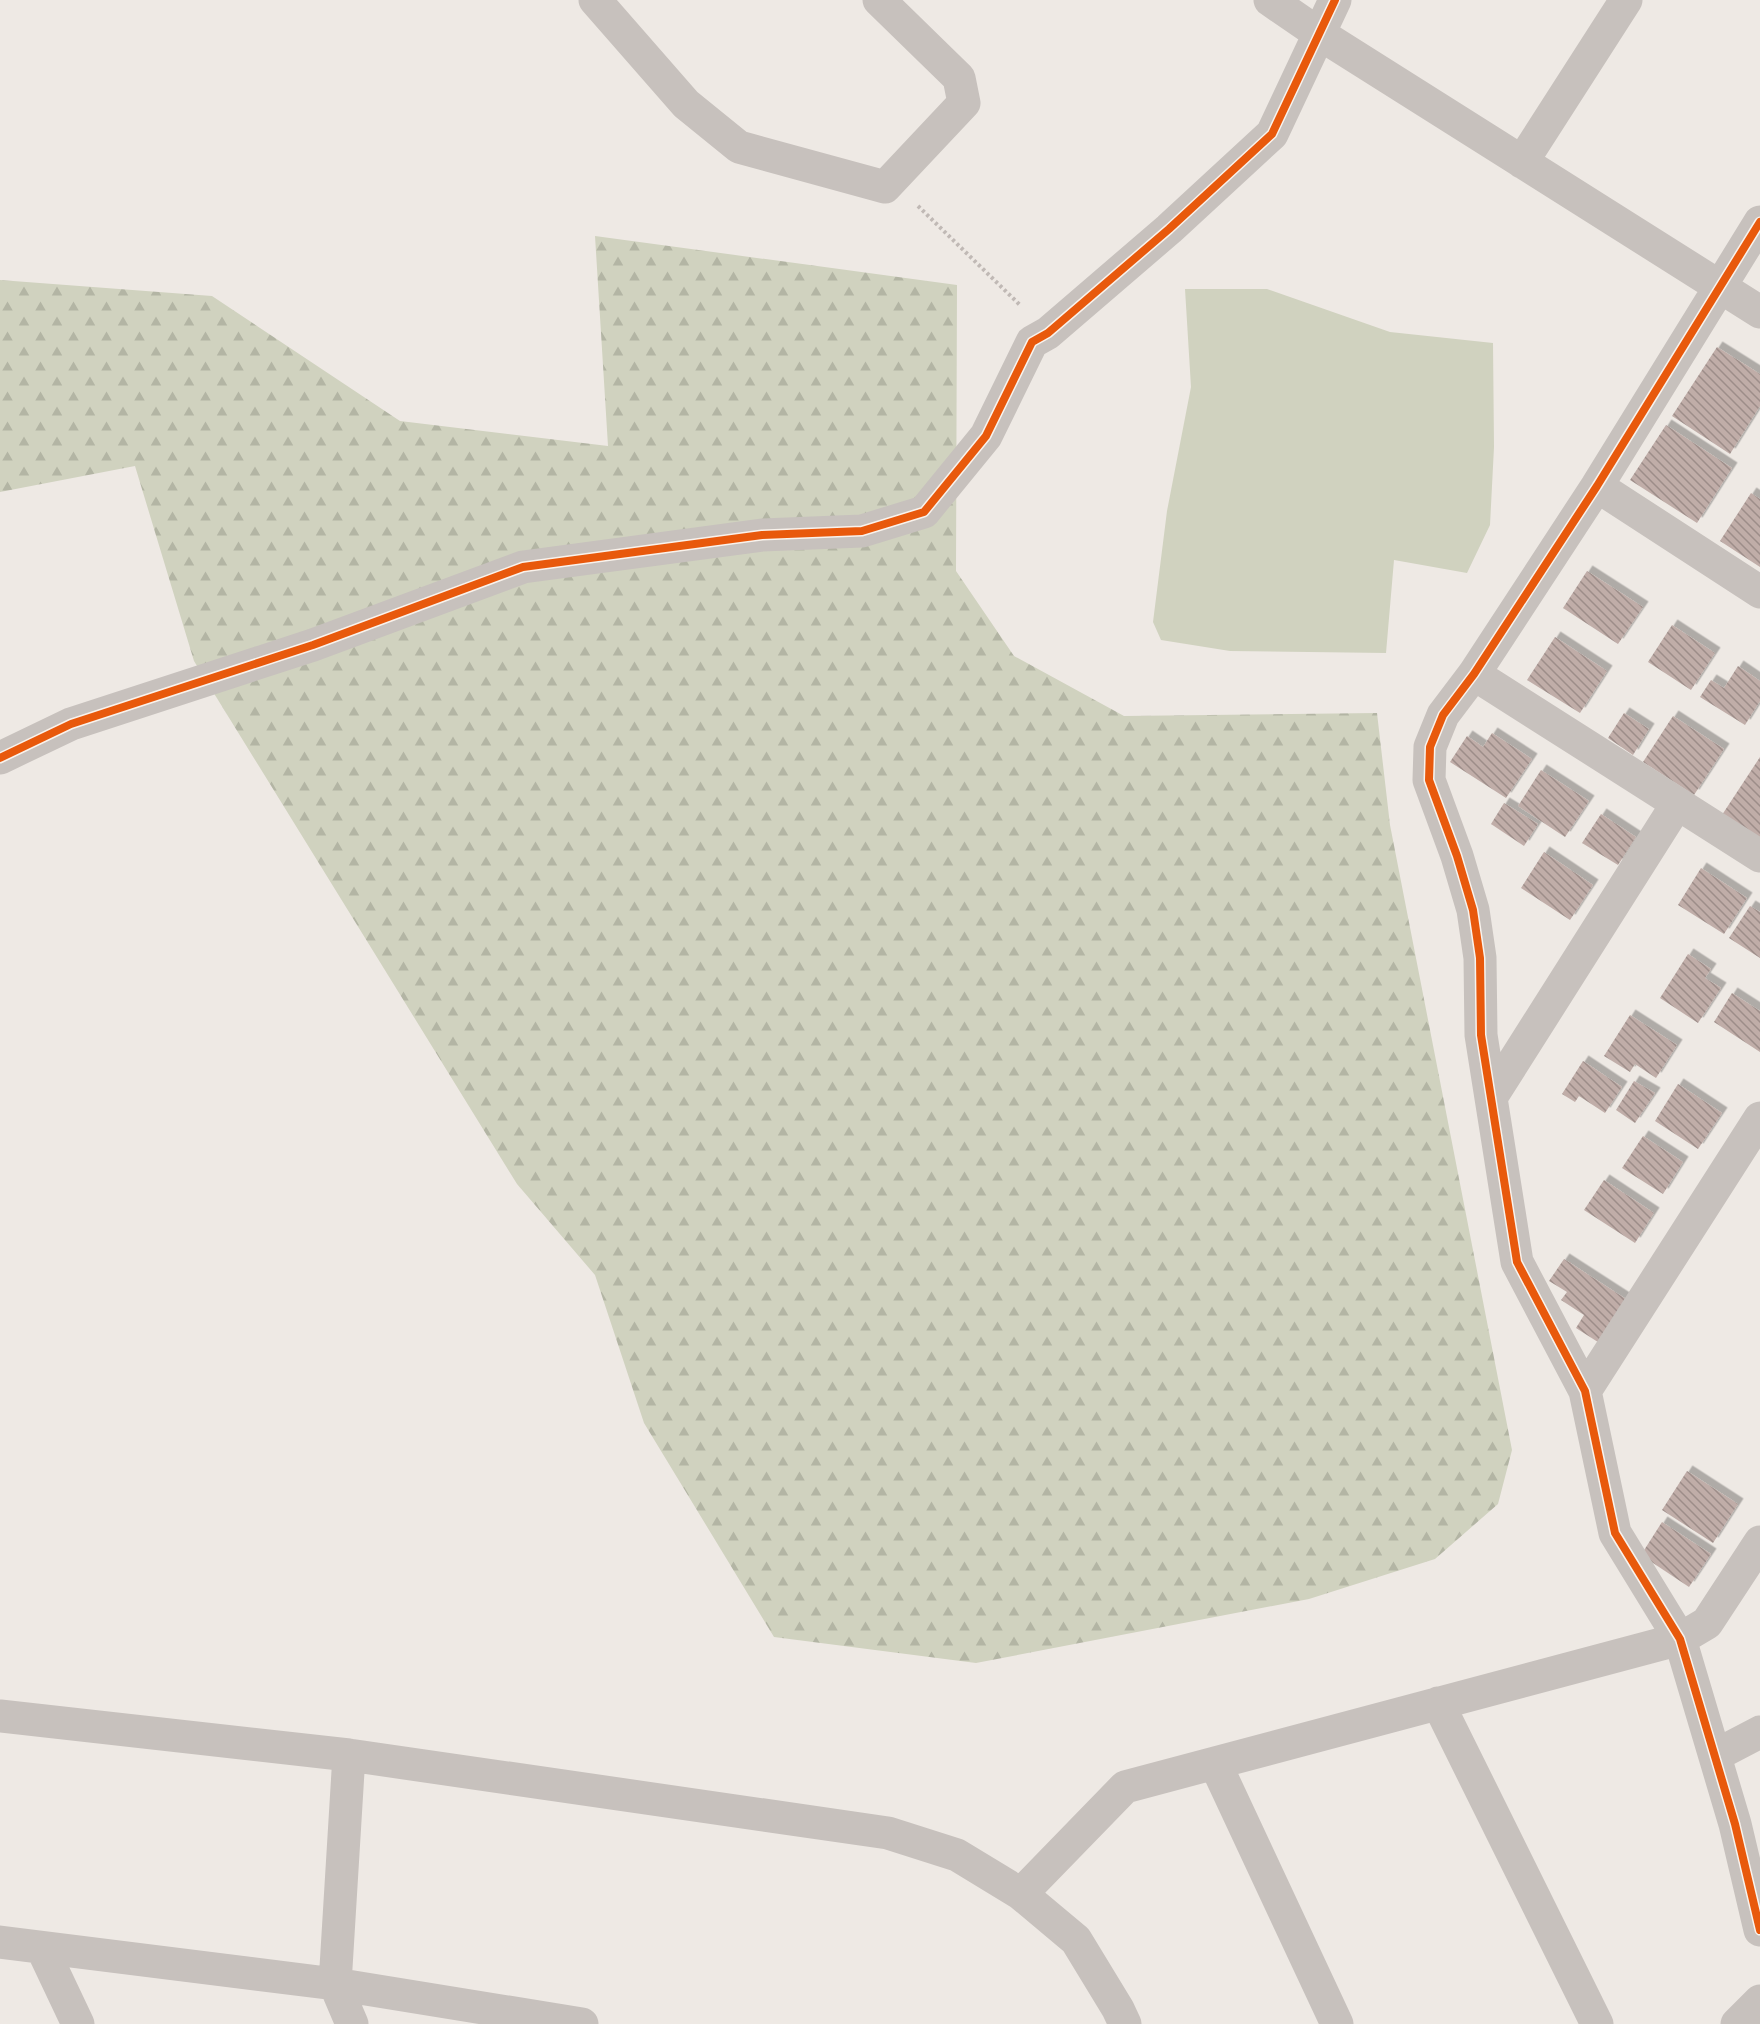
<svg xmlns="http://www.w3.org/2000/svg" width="1760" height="2024" font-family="Raleway,sans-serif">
  <defs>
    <pattern id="forest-firs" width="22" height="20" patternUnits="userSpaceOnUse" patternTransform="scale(1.5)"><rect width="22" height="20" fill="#d0d2bf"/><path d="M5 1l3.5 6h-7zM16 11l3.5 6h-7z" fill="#b3b5a4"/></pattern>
    <pattern id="building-back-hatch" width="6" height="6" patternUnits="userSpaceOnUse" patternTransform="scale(1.5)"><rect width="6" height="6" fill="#c0ada8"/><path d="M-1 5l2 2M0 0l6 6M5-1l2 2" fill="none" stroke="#9d8d89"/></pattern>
    <filter id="shadow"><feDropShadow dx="5.5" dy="-5.5" stdDeviation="0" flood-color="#0004"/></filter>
  </defs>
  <rect width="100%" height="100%" fill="#eee9e4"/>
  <path fill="url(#forest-firs)" d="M 595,236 L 957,285 L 956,571 L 1014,656 L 1124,716 L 1377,713 L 1390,825 L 1512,1450 L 1498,1504 L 1435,1559 L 1309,1599 L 976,1663 L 774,1637 L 644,1423 L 595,1275 L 517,1184 L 194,661 L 135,466 L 0,492 L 0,280 L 212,296 L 400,421 L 608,446 Z"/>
  <path fill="#d0d2bf" d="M 1185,289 L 1267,289 L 1390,332 L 1493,343 L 1494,447 L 1490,525 L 1467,573 L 1394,560 L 1386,653 L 1230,651 L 1161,640 L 1153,622 L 1167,511 L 1191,387 Z"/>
  <path fill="url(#building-back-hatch)" filter="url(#shadow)" d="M 1717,347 L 1760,374 L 1760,406 L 1730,454 L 1672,416 Z
    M 1666,425 L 1732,468 L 1697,523 L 1630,480 Z
    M 1751,493 L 1760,499 L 1760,567 L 1720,541 Z
    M 1587,571 L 1643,607 L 1618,644 L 1563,608 Z
    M 1672,625 L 1715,653 L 1691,690 L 1648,662 Z
    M 1555,637 L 1607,671 L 1580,713 L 1527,680 Z
    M 1738,666 L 1760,681 L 1760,701 L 1745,725 L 1700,697 L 1711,680 L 1724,688 Z
    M 1624,713 L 1649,729 L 1633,755 L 1608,738 Z
    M 1673,716 L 1724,749 L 1694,795 L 1643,762 Z
    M 1492,733 L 1532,759 L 1506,798 L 1450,762 L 1467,736 L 1483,747 Z
    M 1760,757 L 1760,848 L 1718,821 Z
    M 1541,770 L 1589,801 L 1565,837 L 1518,806 Z
    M 1504,803 L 1538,824 L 1524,846 L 1491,824 Z
    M 1601,814 L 1636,837 L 1618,865 L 1582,843 Z
    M 1544,852 L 1593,885 L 1570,920 L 1521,888 Z
    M 1701,868 L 1747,898 L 1724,934 L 1678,905 Z
    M 1750,906 L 1760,912 L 1760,958 L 1729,938 Z
    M 1688,954 L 1711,969 L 1705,978 L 1721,988 L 1698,1023 L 1660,998 Z
    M 1732,993 L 1760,1011 L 1760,1052 L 1714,1022 Z
    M 1630,1015 L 1677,1045 L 1656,1078 L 1635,1064 L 1630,1072 L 1604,1056 Z
    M 1583,1061 L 1622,1087 L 1605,1113 L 1579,1096 L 1575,1102 L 1562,1094 Z
    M 1634,1081 L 1655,1093 L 1635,1123 L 1616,1110 Z
    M 1678,1084 L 1722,1113 L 1698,1149 L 1655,1121 Z
    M 1643,1136 L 1683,1162 L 1663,1194 L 1622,1168 Z
    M 1604,1180 L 1654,1213 L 1635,1243 L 1584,1210 Z
    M 1564,1259 L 1629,1301 L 1601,1344 L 1576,1328 L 1584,1315 L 1561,1300 L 1567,1292 L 1549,1281 Z
    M 1687,1471 L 1738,1504 L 1713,1543 L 1662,1510 Z
    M 1662,1522 L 1711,1554 L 1689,1587 L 1641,1555 Z"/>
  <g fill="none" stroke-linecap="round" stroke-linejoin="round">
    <path stroke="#c0b9b5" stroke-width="4" stroke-dasharray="3 3" stroke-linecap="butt" d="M 918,206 L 1020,305"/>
    <path stroke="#c7c1bd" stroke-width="33" d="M 595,0 L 686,104 L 739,147 L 885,187 L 964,103 L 959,78 L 879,0
      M 1270,0 L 1318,33 L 1760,312
      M 1522,162 L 1626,0
      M 1760,222 L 1597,486 L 1474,674 L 1443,715 L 1430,747 L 1429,780 L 1457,856 L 1473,910 L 1480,958 L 1481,1035 L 1517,1262 L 1585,1391 L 1615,1533 L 1680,1639 L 1735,1824 L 1760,1930
      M 1597,486 L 1760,592
      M 1474,674 L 1760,856
      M 0,758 L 71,724 L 313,645 L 523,567 L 762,535 L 862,531 L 924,512 L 986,436 L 1032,342 L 1048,333 L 1169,229 L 1272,134 L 1335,0
      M 1492,1096 L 1677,804
      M 1585,1391 L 1760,1118
      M 1438,1703 L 1597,2024
      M 0,1716 L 349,1755 L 888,1833 L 957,1855 L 1021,1894 L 1076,1940 L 1118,2009 L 1125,2024
      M 349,1755 L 335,1984 L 352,2024
      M 1716,1755 L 1760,1732
      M 1215,1763 L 1337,2024
      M 1021,1894 L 1125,1787 L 1680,1639 L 1707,1623 L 1760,1542
      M 0,1942 L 335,1984 L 582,2024
      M 42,1948 L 78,2024
      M 1737,2024 L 1760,2001"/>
    <g stroke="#f9f3ed" stroke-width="11">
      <path id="cycleway" d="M 1760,222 L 1597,486 L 1474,674 L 1443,715 L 1430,747 L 1429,780 L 1457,856 L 1473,910 L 1480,958 L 1481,1035 L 1517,1262 L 1585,1391 L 1615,1533 L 1680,1639 L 1735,1824 L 1760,1930
        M 0,758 L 71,724 L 313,645 L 523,567 L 762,535 L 862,531 L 924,512 L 986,436 L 1032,342 L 1048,333 L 1169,229 L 1272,134 L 1335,0"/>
    </g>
    <use href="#cycleway" stroke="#e8590c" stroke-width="8"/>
  </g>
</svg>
